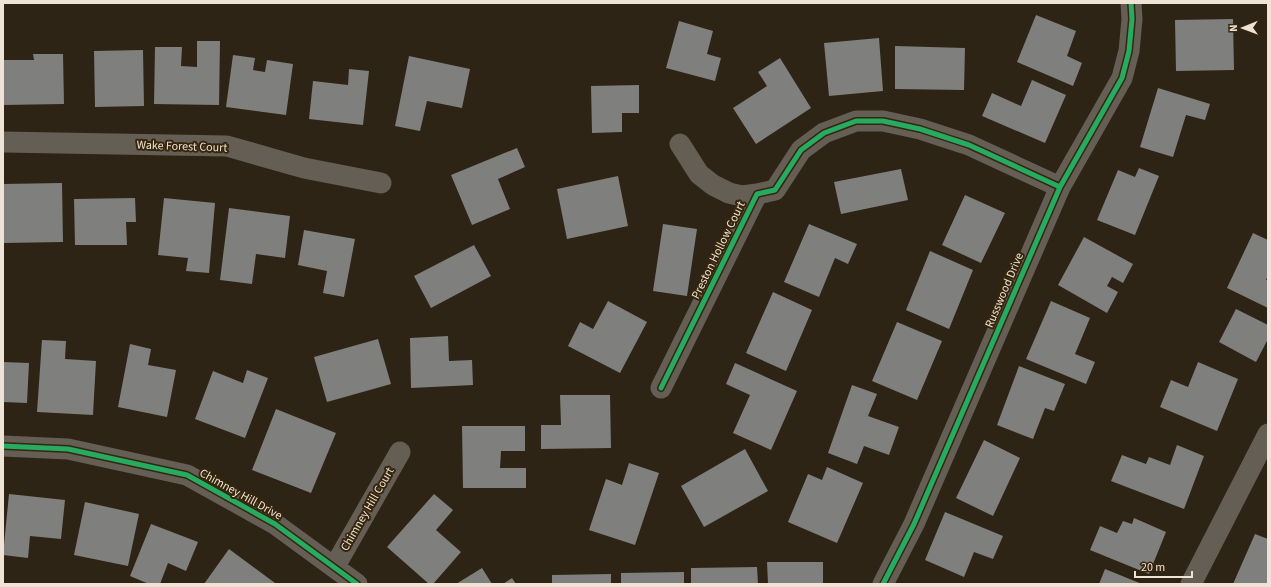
<svg xmlns="http://www.w3.org/2000/svg" width="1271" height="587" font-family="'Source Sans 3',sans-serif">
  <rect width="100%" height="100%" fill="#2d2416"/>
  <path fill="#7f7f7d" d="M 1036,15 L 1076,31 L 1067,56 L 1082,63 L 1073,86 L 1017,62 Z
    M 1233,19 L 1234,70 L 1176,71 L 1175,20 Z
    M 679,21 L 713,31 L 707,54 L 721,58 L 715,81 L 666,68 Z
    M 879,38 L 883,91 L 829,96 L 824,43 Z
    M 197,41 L 220,41 L 219,105 L 154,104 L 155,47 L 182,47 L 181,66 L 197,67 Z
    M 895,46 L 965,48 L 964,90 L 895,89 Z
    M 143,50 L 144,106 L 95,107 L 94,51 Z
    M 33,54 L 63,54 L 64,104 L 3,105 L 3,60 L 34,60 Z
    M 233,55 L 255,58 L 253,70 L 265,72 L 267,60 L 293,64 L 286,115 L 226,107 Z
    M 409,56 L 470,69 L 462,108 L 427,101 L 420,131 L 395,126 Z
    M 780,58 L 811,108 L 756,144 L 733,108 L 767,86 L 758,72 Z
    M 349,69 L 369,71 L 363,125 L 309,119 L 313,81 L 348,85 Z
    M 1032,80 L 1066,95 L 1045,143 L 982,116 L 992,93 L 1021,106 Z
    M 639,85 L 639,113 L 622,113 L 622,132 L 592,133 L 591,86 Z
    M 1158,88 L 1210,104 L 1205,120 L 1186,115 L 1173,157 L 1140,147 Z
    M 517,148 L 525,167 L 498,179 L 510,209 L 472,225 L 451,175 Z
    M 1139,168 L 1159,176 L 1135,235 L 1097,220 L 1118,170 L 1135,177 Z
    M 901,169 L 908,200 L 841,214 L 834,182 Z
    M 618,176 L 628,226 L 567,239 L 557,189 Z
    M 62,183 L 63,242 L 4,243 L 3,184 Z
    M 965,195 L 1005,213 L 981,263 L 942,245 Z
    M 135,198 L 136,222 L 126,222 L 127,245 L 75,245 L 74,199 Z
    M 164,198 L 215,203 L 209,273 L 186,271 L 188,258 L 158,255 Z
    M 229,208 L 290,216 L 285,258 L 256,254 L 252,284 L 220,280 Z
    M 663,224 L 697,229 L 687,296 L 653,291 Z
    M 809,224 L 857,244 L 848,264 L 835,258 L 819,297 L 784,282 Z
    M 304,230 L 355,239 L 344,297 L 323,293 L 327,271 L 298,265 Z
    M 1253,233 L 1268,240 L 1268,276 L 1266,280 L 1268,280 L 1268,308 L 1227,288 Z
    M 1084,237 L 1133,264 L 1123,283 L 1112,277 L 1107,286 L 1118,292 L 1107,313 L 1058,285 Z
    M 474,245 L 491,276 L 431,308 L 414,276 Z
    M 930,251 L 973,270 L 949,329 L 906,310 Z
    M 773,292 L 812,310 L 786,371 L 746,353 Z
    M 608,301 L 647,322 L 620,373 L 568,346 L 580,322 L 593,329 Z
    M 1051,301 L 1090,318 L 1075,354 L 1095,362 L 1086,384 L 1026,359 Z
    M 1236,309 L 1268,325 L 1268,339 L 1256,362 L 1219,342 Z
    M 897,322 L 942,341 L 917,400 L 872,381 Z
    M 448,336 L 449,361 L 472,360 L 473,385 L 411,388 L 410,338 Z
    M 378,339 L 391,384 L 327,402 L 314,357 Z
    M 42,340 L 66,341 L 65,359 L 96,361 L 93,415 L 37,412 Z
    M 130,344 L 151,349 L 148,365 L 176,370 L 167,417 L 118,407 Z
    M 3,362 L 29,363 L 27,403 L 3,402 Z
    M 1198,362 L 1238,379 L 1217,431 L 1160,407 L 1171,380 L 1188,387 Z
    M 735,363 L 797,391 L 771,450 L 733,433 L 750,395 L 726,384 Z
    M 1019,366 L 1065,384 L 1054,411 L 1045,408 L 1033,439 L 997,425 Z
    M 247,370 L 268,378 L 245,438 L 195,419 L 213,371 L 243,383 Z
    M 852,385 L 877,394 L 868,416 L 899,427 L 889,455 L 864,446 L 857,464 L 828,453 Z
    M 560,395 L 610,395 L 611,448 L 541,449 L 541,425 L 561,425 Z
    M 276,409 L 336,433 L 311,493 L 252,470 Z
    M 462,426 L 525,426 L 525,451 L 501,451 L 500,468 L 526,468 L 526,488 L 463,488 Z
    M 984,440 L 1020,458 L 993,516 L 956,498 Z
    M 1177,445 L 1204,456 L 1184,509 L 1111,481 L 1122,455 L 1146,464 L 1149,457 L 1170,465 Z
    M 745,449 L 768,491 L 704,527 L 681,486 Z
    M 629,463 L 659,473 L 635,545 L 589,530 L 606,479 L 622,485 Z
    M 827,467 L 863,483 L 837,543 L 788,522 L 808,474 L 822,480 Z
    M 9,494 L 65,500 L 61,539 L 30,536 L 28,558 L 3,555 Z
    M 434,494 L 453,510 L 436,530 L 461,552 L 433,584 L 429,584 L 387,547 Z
    M 85,502 L 139,514 L 128,566 L 74,555 Z
    M 945,512 L 1003,536 L 993,559 L 974,552 L 964,577 L 925,560 Z
    M 1134,518 L 1166,532 L 1149,574 L 1090,550 L 1100,526 L 1117,533 L 1123,521 L 1132,524 Z
    M 151,524 L 198,542 L 186,571 L 168,563 L 160,584 L 149,584 L 130,576 Z
    M 1255,534 L 1268,539 L 1268,584 L 1233,584 Z
    M 229,549 L 275,583 L 274,584 L 204,584 Z
    M 767,562 L 823,562 L 823,584 L 768,584 Z
    M 757,567 L 758,584 L 691,584 L 691,568 Z
    M 482,568 L 492,584 L 456,584 Z
    M 1105,569 L 1142,584 L 1099,584 Z
    M 684,572 L 684,584 L 621,584 L 621,573 Z
    M 611,574 L 611,584 L 552,584 L 552,575 Z
    M 512,578 L 516,584 L 503,584 Z"/>
  <g fill="none" stroke-linecap="round" stroke-linejoin="round">
    <path stroke="#655e54" stroke-width="21" d="M 3,142 L 227,146 L 304,168 L 381,183
      M 680,144 L 699,174 L 713,185 L 729,193 L 742,196 L 757,194
      M 661,388 L 757,194 L 775,190 L 801,150 L 824,133 L 856,121 L 883,121 L 920,129 L 969,145 L 1060,187
      M 3,446 L 68,449 L 187,475 L 275,524 L 357,584
      M 335,566 L 400,452
      M 883,584 L 914,524 L 1060,187 L 1122,78 L 1129,51 L 1132,19 L 1131,3
      M 1191,584 L 1268,434"/>
    <g stroke="#36260d" stroke-width="8">
      <path id="cycleway" d="M 661,388 L 757,194 L 775,190 L 801,150 L 824,133 L 856,121 L 883,121 L 920,129 L 969,145 L 1060,187
        M 3,446 L 68,449 L 187,475 L 275,524 L 357,584
        M 883,584 L 914,524 L 1060,187 L 1122,78 L 1129,51 L 1132,19 L 1131,3"/>
    </g>
    <use href="#cycleway" stroke="#26ab63" stroke-width="5"/>
  </g>
  <g text-anchor="middle" stroke-width="4" stroke-linejoin="round" paint-order="stroke">
    <g font-size="12" fill="#eee3d5" stroke="#36260d">
      <text transform="translate(182 146) rotate(2)" y="4">Wake Forest Court</text>
      <text transform="translate(718 250) rotate(-64)" y="4">Preston Hollow Court</text>
      <text transform="translate(1004 290) rotate(-67)" y="4">Russwood Drive</text>
      <text transform="translate(241 494) rotate(29)" y="4">Chimney Hill Drive</text>
      <text transform="translate(367 509) rotate(-60)" y="4">Chimney Hill Court</text>
    </g>
  </g>
  <rect width="1271" height="587" fill="none" stroke="#eee3d5" stroke-width="8"/>
  <g transform="translate(1243 28) rotate(269)" stroke="#36260d" stroke-width="3" paint-order="stroke">
  <path d="M0-3L7 15L0 10L-7 15Z" fill="#eee3d5"/>
  <text y="-6" font-size="11" font-weight="bold" text-anchor="middle" fill="#eee3d5">N</text>
  </g>
  <path d="M1135 571v6h57v-6" fill="none" stroke="#eee3d5" stroke-width="2"/>
  <text x="1141" y="571" font-size="12" fill="#eee3d5" stroke="#36260d" stroke-width="3" paint-order="stroke">20 m</text>
</svg>
